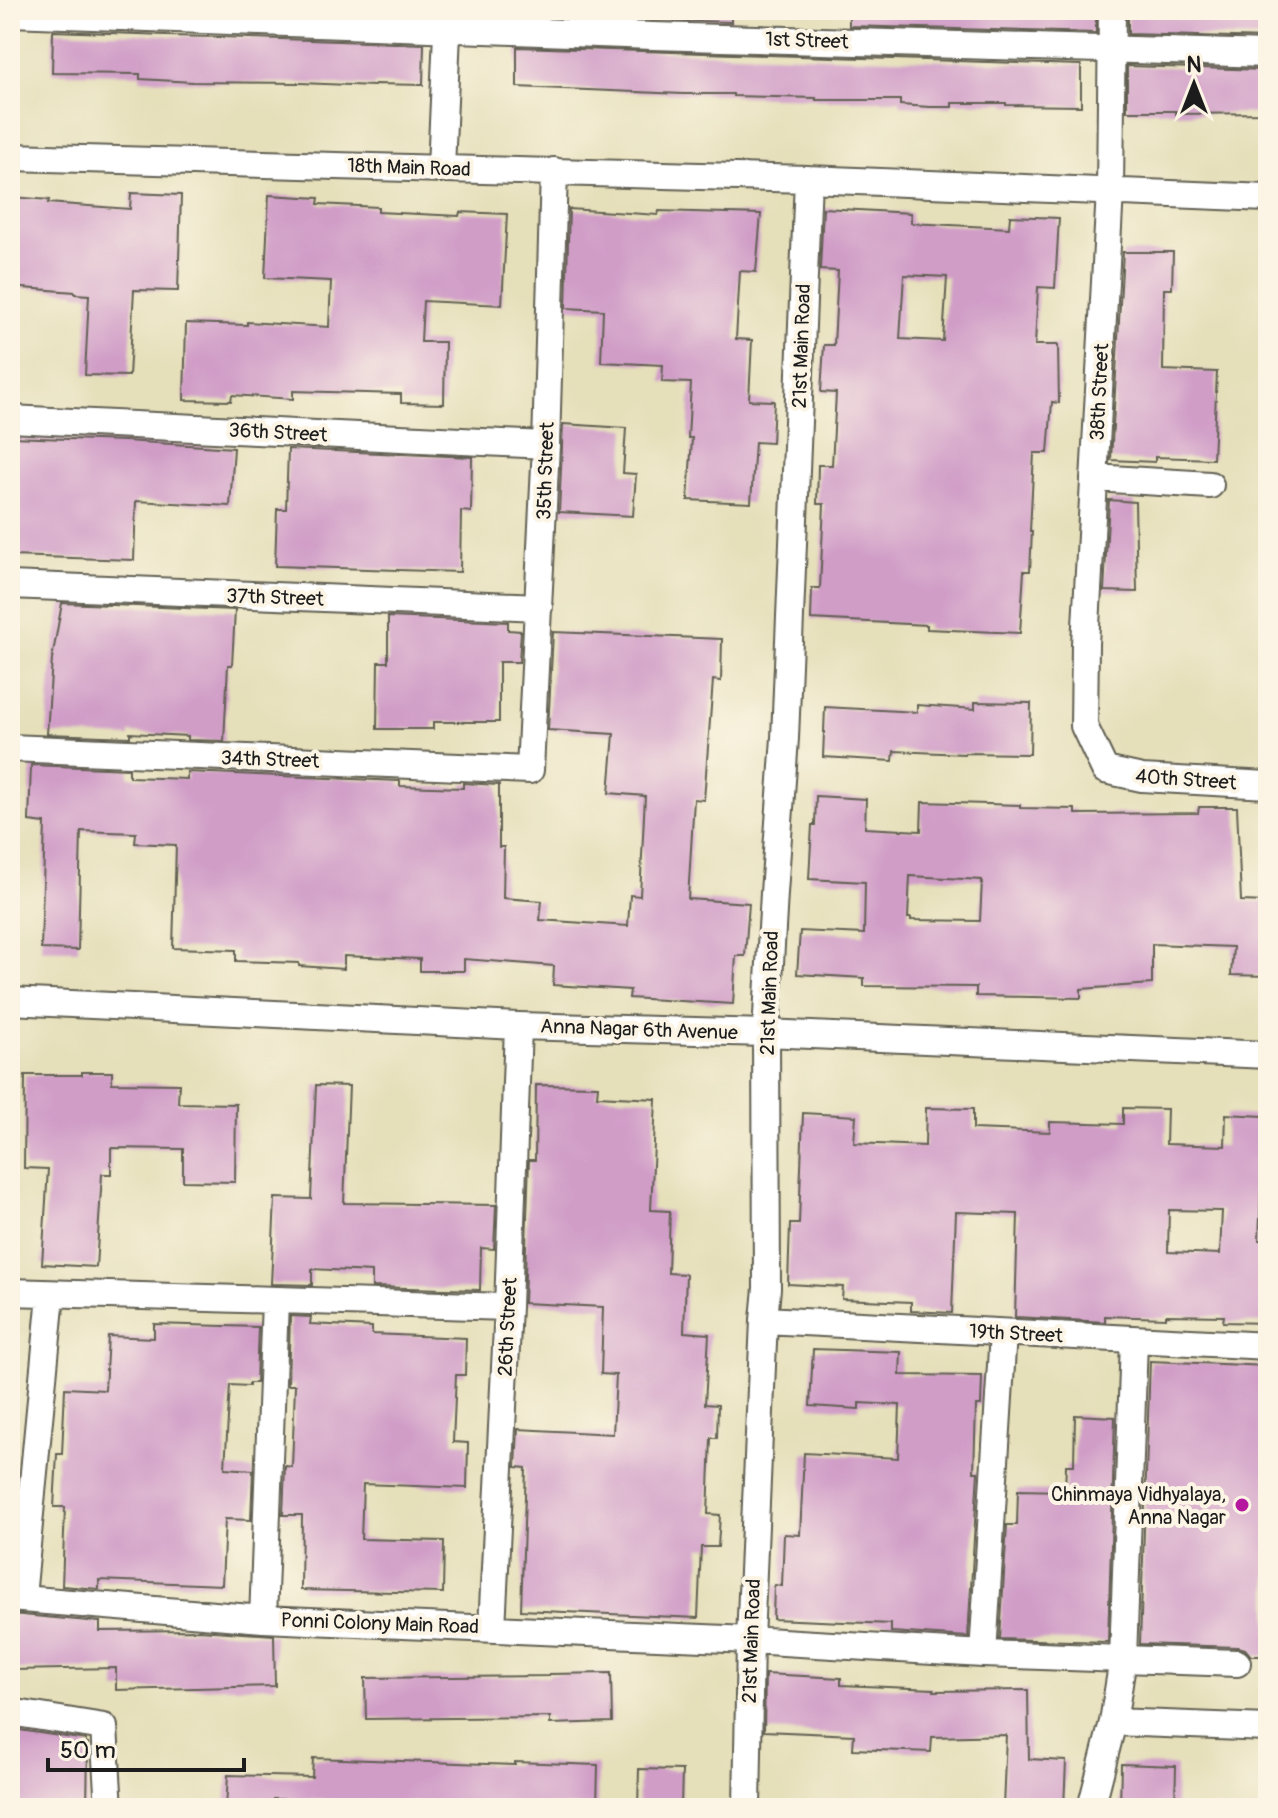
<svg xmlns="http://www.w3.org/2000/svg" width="1278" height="1818" font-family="Pangolin,sans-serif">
  <rect width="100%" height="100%" fill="#fcf5e5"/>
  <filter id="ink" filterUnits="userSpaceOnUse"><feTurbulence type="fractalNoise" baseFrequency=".0125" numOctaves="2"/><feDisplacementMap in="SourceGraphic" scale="16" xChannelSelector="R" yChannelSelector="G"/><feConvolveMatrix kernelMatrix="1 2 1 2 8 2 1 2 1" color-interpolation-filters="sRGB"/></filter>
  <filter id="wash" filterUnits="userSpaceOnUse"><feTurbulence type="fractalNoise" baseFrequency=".006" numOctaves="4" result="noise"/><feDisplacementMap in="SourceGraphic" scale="32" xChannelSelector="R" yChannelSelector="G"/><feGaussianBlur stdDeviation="1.8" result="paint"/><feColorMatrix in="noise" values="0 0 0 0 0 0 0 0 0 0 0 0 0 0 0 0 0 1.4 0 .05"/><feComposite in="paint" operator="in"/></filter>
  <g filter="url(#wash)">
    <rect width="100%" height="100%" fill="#e5dfba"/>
    <g id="blocks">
      <path fill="#d09dc7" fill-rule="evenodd" d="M 547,10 L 731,10 L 731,22 L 547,16 Z
        M 849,10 L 1096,10 L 1096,33 L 849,26 Z
        M 1128,10 L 1268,10 L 1268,38 L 1128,34 Z
        M 53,31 L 166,35 L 166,36 L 221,37 L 424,44 L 423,85 L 375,84 L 374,86 L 300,83 L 193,82 L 140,79 L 140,74 L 52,73 Z
        M 517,47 L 1081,65 L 1081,106 L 1006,105 L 1006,103 L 952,103 L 952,107 L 930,107 L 900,105 L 900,100 L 816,100 L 816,98 L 733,96 L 733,94 L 683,94 L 517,87 Z
        M 1127,66 L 1268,70 L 1268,113 L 1176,114 L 1176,111 L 1127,111 Z
        M 131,193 L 181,195 L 178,291 L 134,290 L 129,376 L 85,375 L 89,295 L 75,294 L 75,292 L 10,287 L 12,197 L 49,200 L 48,203 L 130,209 Z
        M 269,195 L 319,198 L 318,204 L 378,207 L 378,212 L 459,216 L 460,212 L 507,214 L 502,305 L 423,301 L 421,342 L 445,342 L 444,404 L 401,403 L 401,394 L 293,391 L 293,399 L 232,395 L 231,401 L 184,400 L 186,323 L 247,325 L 247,322 L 329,327 L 331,281 L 265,278 Z
        M 823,208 L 911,213 L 911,223 L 1009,228 L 1010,216 L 1059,218 L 1055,288 L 1038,287 L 1035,345 L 1058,345 L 1059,403 L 1052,402 L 1048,453 L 1034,453 L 1030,531 L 1032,531 L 1030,571 L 1024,571 L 1020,633 L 927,629 L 927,625 L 811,619 L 812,588 L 820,588 L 824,504 L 817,504 L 818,465 L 832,465 L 836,393 L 821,392 L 824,345 L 834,345 L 838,271 L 820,270 ZM 904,275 L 947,277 L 943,341 L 900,339 Z
        M 569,209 L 658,215 L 659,211 L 761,214 L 756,272 L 740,271 L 736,339 L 752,340 L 749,400 L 774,401 L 772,443 L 755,442 L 751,503 L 688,500 L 692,438 L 688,438 L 691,383 L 662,382 L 663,365 L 601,362 L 603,310 L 566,308 Z
        M 1123,252 L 1173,252 L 1172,289 L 1164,289 L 1163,370 L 1217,372 L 1213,459 L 1155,457 L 1155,462 L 1111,460 Z
        M 563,424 L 626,428 L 623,473 L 636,474 L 633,516 L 559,512 Z
        M 10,437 L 125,441 L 234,448 L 230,506 L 136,501 L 134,560 L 10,556 Z
        M 288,449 L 472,457 L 471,512 L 461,511 L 460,572 L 275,566 L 277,509 L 286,509 Z
        M 1109,500 L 1135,502 L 1137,592 L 1104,591 Z
        M 62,603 L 235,610 L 232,665 L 228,665 L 224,741 L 188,740 L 188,736 L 130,733 L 130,737 L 47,734 L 52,659 Z
        M 388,617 L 508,622 L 508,630 L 521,631 L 519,662 L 499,662 L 499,722 L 433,722 L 433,729 L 377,729 L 378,662 L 388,662 Z
        M 553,632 L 722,639 L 721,681 L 713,680 L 704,800 L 694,799 L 688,899 L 749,903 L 745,956 L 736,956 L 733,1004 L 629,998 L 630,990 L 553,985 L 554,966 L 464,959 L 464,971 L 420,971 L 420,959 L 344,956 L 344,969 L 299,966 L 299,963 L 236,961 L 236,950 L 173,948 L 176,845 L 135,843 L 136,833 L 81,831 L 78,950 L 41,949 L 45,823 L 29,821 L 31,765 L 129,769 L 129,777 L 187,779 L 187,772 L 400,781 L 400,786 L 463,788 L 463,783 L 499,785 L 499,847 L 504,847 L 503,898 L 542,901 L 540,920 L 628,926 L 630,895 L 640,896 L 645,796 L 609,793 L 614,734 L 548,730 Z
        M 975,702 L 1031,703 L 1030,754 L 965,753 L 964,754 L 894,751 L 893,761 L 823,757 L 825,707 L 917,712 L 917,705 L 975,709 Z
        M 816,796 L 866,799 L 865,828 L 921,831 L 922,802 L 1020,805 L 1020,808 L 1075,809 L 1075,814 L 1198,813 L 1199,807 L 1237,807 L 1241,901 L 1268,902 L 1268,976 L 1231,975 L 1233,947 L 1152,944 L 1152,984 L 1081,989 L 1081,998 L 976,996 L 976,987 L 864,986 L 864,978 L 797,974 L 800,931 L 864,934 L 865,882 L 809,879 L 812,825 L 815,825 ZM 910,876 L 982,880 L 980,921 L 911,920 L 911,918 L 908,918 Z
        M 82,1072 L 112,1072 L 112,1083 L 179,1084 L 178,1103 L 236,1104 L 235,1182 L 183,1181 L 183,1149 L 111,1148 L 111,1174 L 102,1174 L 96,1267 L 42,1264 L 48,1169 L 24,1168 L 25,1075 L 82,1075 Z
        M 316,1085 L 349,1086 L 344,1203 L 496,1205 L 494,1249 L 481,1248 L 480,1290 L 372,1287 L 372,1272 L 312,1269 L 312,1285 L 271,1284 L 275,1198 L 311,1199 Z
        M 536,1085 L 598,1086 L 597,1096 L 656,1099 L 651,1210 L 670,1211 L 668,1273 L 686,1274 L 684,1332 L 709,1334 L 705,1404 L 718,1405 L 717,1438 L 711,1438 L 708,1514 L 720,1515 L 718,1547 L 701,1547 L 698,1618 L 521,1610 L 526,1468 L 516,1467 L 518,1429 L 613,1434 L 616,1375 L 601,1374 L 603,1307 L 524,1303 L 529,1160 L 535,1160 Z
        M 926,1108 L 973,1109 L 973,1129 L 1050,1132 L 1050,1122 L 1123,1124 L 1123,1108 L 1167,1109 L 1166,1144 L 1225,1146 L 1226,1114 L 1264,1116 L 1259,1240 L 1268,1240 L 1268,1323 L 1223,1322 L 1224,1316 L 1166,1315 L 1166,1318 L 1105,1316 L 1105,1322 L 1015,1317 L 1018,1214 L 956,1212 L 952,1313 L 911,1311 L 911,1302 L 842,1299 L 843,1287 L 788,1284 L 790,1224 L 799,1224 L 803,1113 L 856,1116 L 854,1143 L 925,1146 ZM 1169,1210 L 1222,1211 L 1220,1254 L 1168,1252 Z
        M 290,1316 L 311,1317 L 310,1324 L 372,1327 L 372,1334 L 466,1338 L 465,1375 L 456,1375 L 453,1442 L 468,1443 L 467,1488 L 363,1484 L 361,1539 L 444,1541 L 443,1593 L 301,1590 L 302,1515 L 283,1515 L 285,1466 L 292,1467 L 295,1385 L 288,1385 Z
        M 154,1324 L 258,1327 L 256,1383 L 249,1383 L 249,1386 L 230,1385 L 225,1468 L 253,1470 L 251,1520 L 225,1519 L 222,1585 L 99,1580 L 99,1589 L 62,1586 L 65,1507 L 54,1507 L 57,1454 L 62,1454 L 65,1388 L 105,1390 L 108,1336 L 154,1338 Z
        M 813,1349 L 901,1352 L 900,1375 L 982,1376 L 981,1405 L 976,1405 L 974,1472 L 978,1472 L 968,1637 L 891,1632 L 891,1624 L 773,1619 L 774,1585 L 782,1586 L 784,1534 L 800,1535 L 804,1453 L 898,1458 L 900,1405 L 859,1403 L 859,1409 L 810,1406 Z
        M 1150,1361 L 1268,1366 L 1268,1656 L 1251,1656 L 1245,1649 L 1238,1647 L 1140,1644 Z
        M 1075,1415 L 1115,1417 L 1108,1642 L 1000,1639 L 1007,1525 L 1017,1525 L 1018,1490 L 1065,1491 L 1066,1465 L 1074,1465 Z
        M 11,1614 L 100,1622 L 100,1631 L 199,1630 L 274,1635 L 275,1686 L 116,1690 L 116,1668 L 12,1670 Z
        M 611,1673 L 612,1722 L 550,1724 L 550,1717 L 366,1719 L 365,1678 L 549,1676 L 549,1674 Z
        M 765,1674 L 841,1678 L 841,1685 L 934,1689 L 934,1691 L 1028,1690 L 1029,1759 L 1066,1761 L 1064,1808 L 1003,1808 L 1006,1735 L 932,1737 L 931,1752 L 853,1749 L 854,1735 L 764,1731 Z
        M 13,1729 L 86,1740 L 86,1744 L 88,1744 L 87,1808 L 15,1808 L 15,1805 L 10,1805 L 10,1745 L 12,1745 Z
        M 313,1758 L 515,1765 L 515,1762 L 598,1765 L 597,1807 L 273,1799 L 273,1808 L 226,1808 L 228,1775 L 312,1777 Z
        M 1121,1764 L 1176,1766 L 1175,1808 L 1120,1808 Z
        M 639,1769 L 682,1770 L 681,1808 L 638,1808 Z"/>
    </g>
  </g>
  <g filter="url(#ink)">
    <use href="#blocks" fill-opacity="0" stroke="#626053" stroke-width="2"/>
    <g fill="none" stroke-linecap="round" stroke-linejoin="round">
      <g stroke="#626053" stroke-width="30">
        <path id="minor" d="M 1112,10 L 1110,191 L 1085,644 L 1084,726 L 1105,770 L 1142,778 L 1268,785
          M 10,13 L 653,36 L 1268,54
          M 10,157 L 808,179 L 1268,198
          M 441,168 L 448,10
          M 10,419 L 546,445
          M 1094,478 L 1210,485
          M 10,585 L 539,607
          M 10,748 L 530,770 L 546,445 L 554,171
          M 10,1001 L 518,1026 L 766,1033 L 1268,1055
          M 10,1292 L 508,1307
          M 764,1320 L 1268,1346
          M 1134,1340 L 1123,1659 L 1237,1663
          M 22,1597 L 51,1295
          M 10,1598 L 263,1619 L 750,1640 L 983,1654 L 1123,1659 L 1113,1722 L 1091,1808
          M 263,1619 L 275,1301
          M 492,1628 L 508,1307 L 518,1026
          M 983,1654 L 1003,1333
          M 10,1712 L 104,1727 L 109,1808
          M 1113,1722 L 1268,1728
          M 747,1808 L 750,1640 L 764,1320 L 767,1288 L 766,1033 L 774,893 L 785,738 L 808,179"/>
      </g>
      <use href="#minor" stroke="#fff" stroke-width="26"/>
    </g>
  </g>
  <circle fill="#b5179e" stroke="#fcf5e5" stroke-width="3" cx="1242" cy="1505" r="8"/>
  <g text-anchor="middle" stroke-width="8" stroke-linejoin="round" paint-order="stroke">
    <g font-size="20" fill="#1c1c1c" stroke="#fcf5e5">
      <text transform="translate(807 40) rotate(2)" y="7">1st Street</text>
      <text transform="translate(409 167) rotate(2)" y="7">18th Main Road</text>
      <text transform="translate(801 346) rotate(-88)" y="7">21st Main Road</text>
      <text transform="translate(1099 392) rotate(-87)" y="7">38th Street</text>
      <text transform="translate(278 432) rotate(3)" y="7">36th Street</text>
      <text transform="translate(545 471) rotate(-88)" y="7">35th Street</text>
      <text transform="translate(275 597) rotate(2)" y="7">37th Street</text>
      <text transform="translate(270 759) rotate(2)" y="7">34th Street</text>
      <text transform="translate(1186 779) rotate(4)" y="7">40th Street</text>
      <text transform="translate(769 993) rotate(-88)" y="7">21st Main Road</text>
      <text transform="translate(639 1029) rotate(2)" y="7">Anna Nagar 6th Avenue</text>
      <text transform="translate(507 1327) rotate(-87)" y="7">26th Street</text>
      <text transform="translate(1016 1333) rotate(3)" y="7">19th Street</text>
      <text transform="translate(380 1623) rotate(2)" y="7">Ponni Colony Main Road</text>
      <text transform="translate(751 1641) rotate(-88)" y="7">21st Main Road</text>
    </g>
    <g font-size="20" fill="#1c1c1c" stroke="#fcf5e5" text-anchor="end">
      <text x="1226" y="1501">Chinmaya Vidhyalaya,<tspan x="1226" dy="23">Anna Nagar</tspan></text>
    </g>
  </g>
  <rect width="1278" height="1818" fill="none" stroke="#fcf5e5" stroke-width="40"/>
  <g transform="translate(1194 84)" stroke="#fcf5e5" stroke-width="6" paint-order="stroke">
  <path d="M0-6L14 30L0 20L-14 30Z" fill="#1c1c1c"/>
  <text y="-12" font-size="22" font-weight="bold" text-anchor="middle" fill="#1c1c1c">N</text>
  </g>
  <path d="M48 1758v12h196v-12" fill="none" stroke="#1c1c1c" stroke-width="4"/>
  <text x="60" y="1758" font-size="24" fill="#1c1c1c" stroke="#fcf5e5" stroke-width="6" paint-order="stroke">50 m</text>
</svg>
